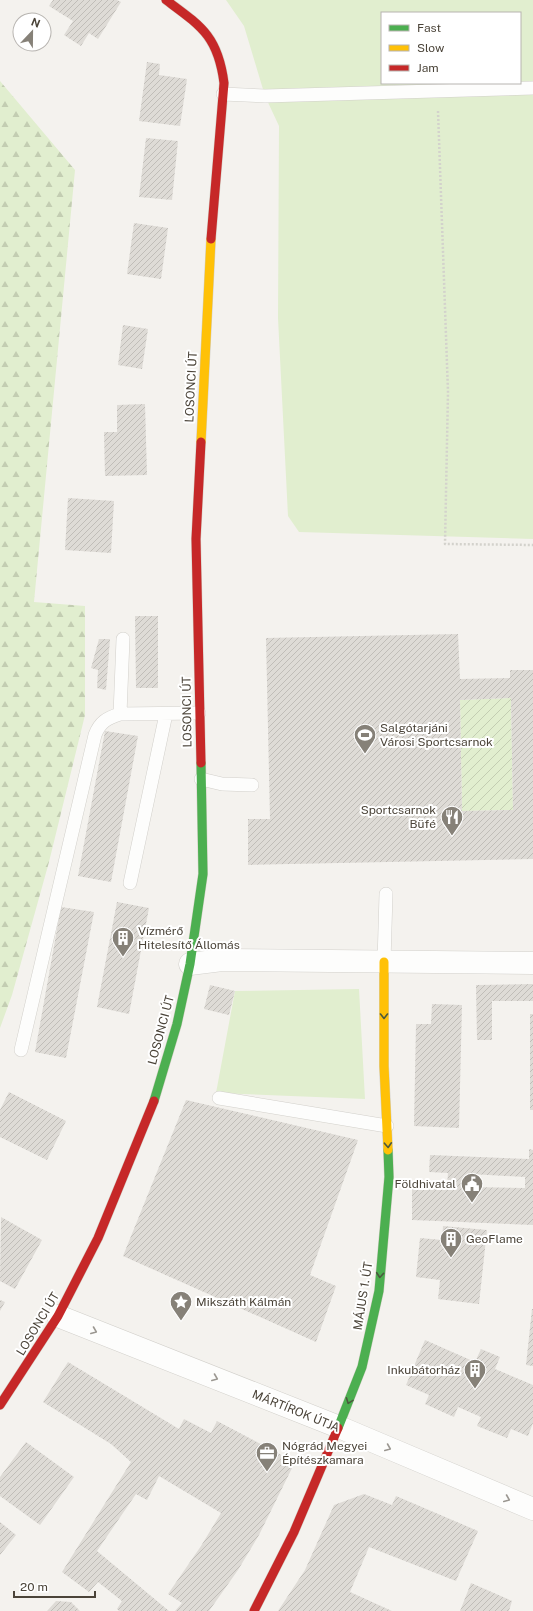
<svg xmlns="http://www.w3.org/2000/svg" width="533" height="1611" font-family="'Public Sans',sans-serif">
  <defs>
    <pattern id="forest-firs" width="22" height="20" patternUnits="userSpaceOnUse"><rect width="22" height="20" fill="#e1eecf"/><path d="M5 1l3.5 6h-7zM16 11l3.5 6h-7z" fill="#c3cdb2"/></pattern>
    <pattern id="garden-furrows" width="10" height="10" patternUnits="userSpaceOnUse"><rect width="10" height="10" fill="#e1eecf"/><path d="M-1 1l2-2M0 10L10 0M9 11l2-2" fill="none" stroke="#c3cdb2"/></pattern>
    <pattern id="building-hatch" width="6" height="6" patternUnits="userSpaceOnUse"><rect width="6" height="6" fill="#dedbd6"/><path d="M-1 1l2-2M0 6l6-6M5 7l2-2" fill="none" stroke="#c0bdb8"/></pattern>
  </defs>
  <rect width="100%" height="100%" fill="#f4f2ee"/>
  <path fill="#e1eecf" fill-rule="evenodd" d="M 226,0 L 533,0 L 533,539 L 299,532 L 288,516 L 278,318 L 279,126 L 265,96 L 244,26 ZM 382,13 L 520,13 L 520,83 L 382,83 Z
    M 359,989 L 365,1099 L 216,1093 L 235,991 Z"/>
  <path fill="url(#forest-firs)" d="M 0,81 L 75,170 L 34,602 L 85,606 L 85,715 L 49,862 L 12,995 L 0,1028 Z"/>
  <path fill="url(#garden-furrows)" d="M 511,698 L 513,810 L 462,811 L 460,700 Z"/>
  <path fill="url(#building-hatch)" fill-rule="evenodd" d="M 53,0 L 117,0 L 121,2 L 98,39 L 89,33 L 81,46 L 64,35 L 73,21 L 49,6 Z
    M 147,62 L 160,64 L 159,75 L 187,79 L 180,126 L 139,121 Z
    M 146,138 L 178,141 L 172,200 L 139,197 Z
    M 134,223 L 168,228 L 161,279 L 127,274 Z
    M 123,325 L 148,329 L 142,369 L 118,365 Z
    M 145,404 L 147,475 L 105,476 L 104,432 L 117,432 L 117,405 Z
    M 68,498 L 114,501 L 111,553 L 65,550 Z
    M 135,616 L 158,616 L 158,688 L 136,688 Z
    M 458,634 L 460,679 L 510,678 L 510,670 L 533,670 L 533,859 L 248,865 L 248,819 L 270,819 L 266,638 ZM 511,698 L 513,810 L 462,811 L 460,700 Z
    M 99,639 L 110,639 L 106,690 L 97,688 L 98,670 L 91,668 Z
    M 105,731 L 138,736 L 111,882 L 78,876 Z
    M 117,902 L 149,908 L 129,1014 L 97,1007 Z
    M 61,907 L 94,912 L 66,1058 L 35,1052 Z
    M 533,984 L 533,1001 L 492,1001 L 492,1040 L 477,1040 L 476,985 Z
    M 210,985 L 235,991 L 229,1015 L 204,1009 Z
    M 432,1004 L 462,1005 L 459,1128 L 414,1126 L 416,1024 L 431,1024 Z
    M 530,1014 L 533,1014 L 533,1110 L 530,1110 Z
    M 9,1092 L 66,1121 L 47,1160 L 0,1137 L 0,1110 Z
    M 186,1100 L 358,1140 L 310,1275 L 336,1286 L 316,1342 L 123,1256 Z
    M 529,1149 L 533,1150 L 533,1225 L 412,1220 L 412,1186 L 447,1186 L 448,1173 L 429,1172 L 430,1155 L 529,1159 ZM 471,1174 L 525,1177 L 525,1188 L 470,1187 Z
    M 1,1217 L 42,1240 L 15,1289 L 0,1281 Z
    M 443,1226 L 487,1230 L 479,1304 L 438,1299 L 440,1280 L 416,1277 L 420,1238 L 442,1240 Z
    M 0,1300 L 5,1302 L 0,1311 Z
    M 532,1309 L 533,1309 L 533,1366 L 526,1365 Z
    M 425,1340 L 475,1362 L 481,1349 L 500,1357 L 495,1369 L 533,1385 L 533,1423 L 528,1436 L 511,1429 L 507,1438 L 477,1426 L 481,1417 L 458,1407 L 454,1417 L 425,1404 L 429,1395 L 406,1385 Z
    M 68,1362 L 179,1429 L 184,1419 L 211,1433 L 217,1421 L 295,1462 L 259,1535 L 238,1570 L 209,1611 L 175,1611 L 182,1603 L 168,1594 L 201,1546 L 221,1513 L 159,1476 L 147,1500 L 136,1494 L 97,1551 L 169,1611 L 119,1611 L 117,1609 L 122,1601 L 98,1582 L 89,1592 L 62,1572 L 131,1462 L 111,1444 L 43,1402 Z
    M 26,1442 L 74,1477 L 40,1525 L 0,1496 L 0,1477 Z
    M 364,1494 L 392,1505 L 396,1496 L 478,1531 L 456,1581 L 369,1547 L 350,1592 L 392,1611 L 278,1611 L 305,1570 L 334,1505 Z
    M 0,1522 L 16,1535 L 0,1555 Z
    M 471,1583 L 512,1601 L 509,1611 L 460,1611 Z
    M 56,1601 L 71,1602 L 80,1611 L 47,1611 Z"/>
  <g fill="none" stroke-linecap="round" stroke-linejoin="round">
    <g stroke="#d2d0cb" stroke-width="14">
      <path id="lane" d="M 223,94 L 265,96 L 533,88
        M 120,714 L 123,639
        M 201,779 L 222,784 L 252,785
        M 130,883 L 166,714
        M 384,962 L 386,894
        M 21,1050 L 95,735 C 100,722 107,718 120,714 L 199,713
        M 219,1098 L 387,1126"/>
    </g>
    <g stroke="#d2d0cb" stroke-width="23">
      <path id="street" d="M 190,964 L 222,960 L 533,963
        M 58,1316 L 339,1427 L 533,1509"/>
    </g>
    <g stroke="#d3cfc5" stroke-width="10">
      <path id="fast" d="M 154,1101 L 177,1024 L 190,964 L 203,874 L 201,763
        M 338,1428 L 362,1367 L 379,1291 L 389,1177 L 388,1150"/>
    </g>
    <g stroke="#d3cfc5" stroke-width="10">
      <path id="slow" d="M 201,442 L 211,239
        M 384,962 L 384,1066 L 388,1150"/>
    </g>
    <g stroke="#d3cfc5" stroke-width="10">
      <path id="jam" d="M 166,0 C 201,26 218,36 224,83 L 211,239
        M 201,442 L 196,539 L 201,763
        M 0,1405 L 58,1316 L 98,1238 L 154,1101
        M 254,1611 L 294,1532 L 338,1428"/>
    </g>
    <path stroke="#d3d2cc" stroke-width="2.5" stroke-dasharray="2 2" stroke-linecap="butt" d="M 438,111 L 448,392 L 445,544 L 533,545"/>
    <use href="#lane" stroke="#fdfdfc" stroke-width="13"/>
    <use href="#street" stroke="#fdfdfc" stroke-width="22"/>
    <use href="#fast" stroke="#4caf50" stroke-width="9"/>
    <use href="#slow" stroke="#ffc107" stroke-width="9"/>
    <use href="#jam" stroke="#c62828" stroke-width="9"/>
  </g>
  <defs><path id="oneway-chevron" d="M-2-3.5L2.5 0L-2 3.5" fill="none" stroke-width="1.6" stroke-linecap="round" stroke-linejoin="round"/></defs>
  <g stroke="#4b593e">
    <use href="#oneway-chevron" transform="translate(384 1016) rotate(90)"/>
    <use href="#oneway-chevron" transform="translate(388 1145) rotate(87)"/>
    <use href="#oneway-chevron" transform="translate(380 1275) rotate(95)"/>
    <use href="#oneway-chevron" transform="translate(349 1401) rotate(111)"/>
  </g>
  <g stroke="#9b9791">
    <use href="#oneway-chevron" transform="translate(94 1331) rotate(22)"/>
    <use href="#oneway-chevron" transform="translate(215 1378) rotate(22)"/>
    <use href="#oneway-chevron" transform="translate(388 1448) rotate(23)"/>
    <use href="#oneway-chevron" transform="translate(507 1499) rotate(23)"/>
  </g>
  <defs>
    <g id="stadium-pin" transform="scale(1.15)"><path d="M0 17L-7.5 6A9.5 9.5 0 1 1 7.5 6Z" fill="#868178" stroke="#fff"/><path d="M0-5a6.5 5 0 1 0 0 10a6.5 5 0 1 0 0-10ZM-3.5-1.8h7v3.6h-7Z" fill="#fff"/></g>
    <g id="restaurant-pin" transform="scale(1.15)"><path d="M0 17L-7.5 6A9.5 9.5 0 1 1 7.5 6Z" fill="#868178" stroke="#fff"/><path d="M-5-6h1v4h1v-4h1v4h1v-4h1v5L-1.5 .5V6h-2V.5L-5-1ZM5-6V6H3V1.5H1.5Q1.5-4 5-6Z" fill="#fff"/></g>
    <g id="building-pin" transform="scale(1.15)"><path d="M0 17L-7.5 6A9.5 9.5 0 1 1 7.5 6Z" fill="#868178" stroke="#fff"/><path d="M-4-6H4V6H1V3H-1V6H-4ZM-2.5-4.3h1.7v1.8h-1.7ZM.8-4.3h1.7v1.8H.8ZM-2.5-1h1.7V.8h-1.7ZM.8-1h1.7V.8H.8Z" fill="#fff"/></g>
    <g id="civic-pin" transform="scale(1.15)"><path d="M0 17L-7.5 6A9.5 9.5 0 1 1 7.5 6Z" fill="#868178" stroke="#fff"/><path d="M-.6-6.5H3V-4.5H.6V-3L4-1V1h2V6H-6V1h2V-1L-.6-3ZM-1.2 2.5V6h2.4V2.5Z" fill="#fff"/></g>
    <g id="sight-pin" transform="scale(1.15)"><path d="M0 17L-7.5 6A9.5 9.5 0 1 1 7.5 6Z" fill="#868178" stroke="#fff"/><path d="M0-6L1.8-2.2L6-1.7L2.9 1.2L3.7 5.4L0 3.3L-3.7 5.4L-2.9 1.2L-6-1.7L-1.8-2.2Z" fill="#fff"/></g>
    <g id="office-pin" transform="scale(1.15)"><path d="M0 17L-7.5 6A9.5 9.5 0 1 1 7.5 6Z" fill="#868178" stroke="#fff"/><path d="M-6-3h4V-5.5h4V-3h4V5H-6ZM-1-4.5V-3h2v-1.5ZM-6 0V1H6V0Z" fill="#fff"/></g>
  </defs>
  <g fill-rule="evenodd">
    <use href="#stadium-pin" x="365" y="735"/>
    <use href="#restaurant-pin" x="452" y="817"/>
    <use href="#building-pin" x="123" y="938"/>
    <use href="#civic-pin" x="472" y="1184"/>
    <use href="#building-pin" x="451" y="1239"/>
    <use href="#sight-pin" x="181" y="1302"/>
    <use href="#building-pin" x="475" y="1370"/>
    <use href="#office-pin" x="267" y="1453"/>
  </g>
  <g text-anchor="middle" stroke-width="4" stroke-linejoin="round" paint-order="stroke">
    <g font-size="12" fill="#4b4439" stroke="#fff">
      <text transform="translate(191 387) rotate(-87)" y="4">LOSONCI ÚT</text>
      <text transform="translate(187 712) rotate(-91)" y="4">LOSONCI ÚT</text>
      <text transform="translate(161 1030) rotate(-75)" y="4">LOSONCI ÚT</text>
      <text transform="translate(363 1296) rotate(-81)" y="4">MÁJUS 1. ÚT</text>
      <text transform="translate(38 1324) rotate(-59)" y="4">LOSONCI ÚT</text>
      <text transform="translate(296 1411) rotate(22)" y="4">MÁRTÍROK ÚTJA</text>
    </g>
    <g font-size="12" fill="#4b4439" stroke="#fff" text-anchor="start">
      <text x="380" y="732">Salgótarjáni<tspan x="380" dy="14">Városi Sportcsarnok</tspan></text>
      <text x="436" y="814" text-anchor="end">Sportcsarnok<tspan x="436" dy="14">Büfé</tspan></text>
      <text x="138" y="935">Vízmérő<tspan x="138" dy="14">Hitelesítő Állomás</tspan></text>
      <text x="456" y="1188" text-anchor="end">Földhivatal</text>
      <text x="466" y="1243">GeoFlame</text>
      <text x="196" y="1306">Mikszáth Kálmán</text>
      <text x="460" y="1374" text-anchor="end">Inkubátorház</text>
      <text x="282" y="1450">Nógrád Megyei<tspan x="282" dy="14">Építészkamara</tspan></text>
    </g>
  </g>
  <rect x="381" y="12" width="140" height="72" fill="#ffffff" stroke="#b7b4b0"/>
  <rect x="389" y="25" width="20" height="6" fill="#4caf50" stroke="#b7b4b0"/>
  <text x="417" y="32" font-size="12" fill="#4b4439">Fast</text>
  <rect x="389" y="45" width="20" height="6" fill="#ffc107" stroke="#b7b4b0"/>
  <text x="417" y="52" font-size="12" fill="#4b4439">Slow</text>
  <rect x="389" y="65" width="20" height="6" fill="#c62828" stroke="#b7b4b0"/>
  <text x="417" y="72" font-size="12" fill="#4b4439">Jam</text>
  <g transform="translate(32 32) rotate(22)"><circle r="19" fill="#ffffff" stroke="#b7b4b0"/>
  <path d="M0-3L7 15L0 10L-7 15Z" fill="#868178"/>
  <text y="-6" font-size="11" font-weight="bold" text-anchor="middle" fill="#4b4439">N</text>
  </g>
  <path d="M14 1591v6h81v-6" fill="none" stroke="#4b4439" stroke-width="2"/>
  <text x="20" y="1591" font-size="12" fill="#4b4439" stroke="#ffffff" stroke-width="3" paint-order="stroke">20 m</text>
</svg>
